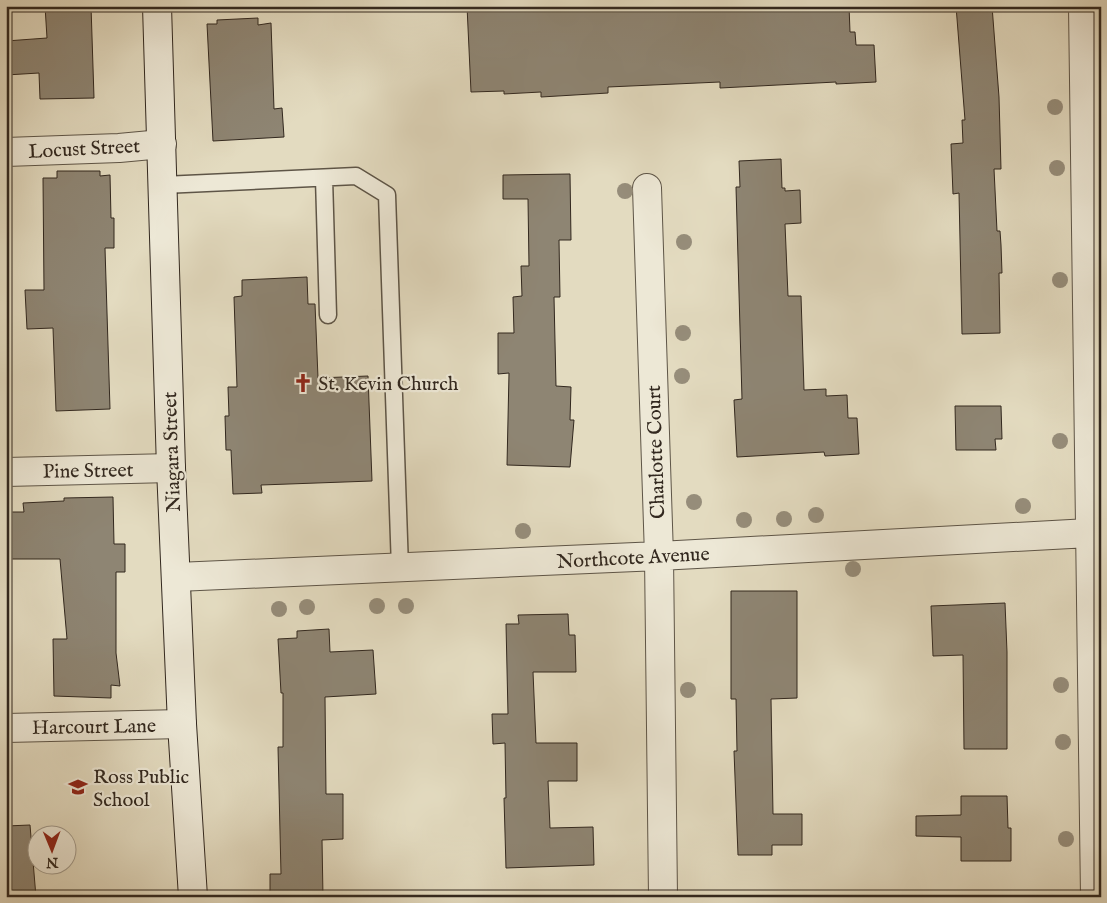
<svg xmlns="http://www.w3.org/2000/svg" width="1107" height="903" font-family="'IM FELL English',serif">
  <rect width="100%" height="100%" fill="#e3dbc0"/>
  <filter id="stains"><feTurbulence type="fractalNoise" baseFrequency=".004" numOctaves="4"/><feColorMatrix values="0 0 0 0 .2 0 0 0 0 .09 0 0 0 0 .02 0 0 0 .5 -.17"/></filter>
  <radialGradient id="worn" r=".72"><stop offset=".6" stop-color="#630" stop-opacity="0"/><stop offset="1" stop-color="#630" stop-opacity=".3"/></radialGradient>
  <path fill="#8e8573" stroke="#32281f" d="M 45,6 L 91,6 L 94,98 L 40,99 L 39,73 L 6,75 L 6,41 L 47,38 Z
    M 467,6 L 545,6 L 545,11 L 639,6 L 730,6 L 730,8 L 770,6 L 849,6 L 850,32 L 855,32 L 856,45 L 874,45 L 876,82 L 836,84 L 836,82 L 720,88 L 720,82 L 608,87 L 608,93 L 541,97 L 541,92 L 504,94 L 504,91 L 471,92 Z
    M 956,6 L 992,6 L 999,97 L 1001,169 L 994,169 L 997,231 L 1000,231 L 1001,245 L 1002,273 L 999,273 L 1000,333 L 962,334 L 959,193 L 953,194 L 951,144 L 963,143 L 962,120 L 965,120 Z
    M 258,18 L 258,25 L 271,23 L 274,109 L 282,108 L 284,137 L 213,141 L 207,24 L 217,24 L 217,20 Z
    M 781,159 L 782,188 L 785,188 L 785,191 L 800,190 L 801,223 L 785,224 L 788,296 L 801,296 L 804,390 L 826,389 L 826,396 L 847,395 L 848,418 L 857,418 L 859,454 L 825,456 L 824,452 L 737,457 L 734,400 L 742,399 L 736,187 L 740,187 L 739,161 Z
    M 57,171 L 100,171 L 100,176 L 110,175 L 111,218 L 114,218 L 114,248 L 105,248 L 110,409 L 56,411 L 53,328 L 27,329 L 25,290 L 44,290 L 43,178 L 57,178 Z
    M 570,174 L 571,240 L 559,240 L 560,297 L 554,297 L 556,386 L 571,387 L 570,420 L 574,420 L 570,467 L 507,465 L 509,373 L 498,374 L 498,333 L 514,333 L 513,297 L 522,296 L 521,266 L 529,266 L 528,199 L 503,199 L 503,175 Z
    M 307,277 L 308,304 L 315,304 L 318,378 L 368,376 L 372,481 L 261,485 L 262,493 L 233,494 L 231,450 L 226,450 L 225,416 L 229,416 L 228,387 L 237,387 L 234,297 L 242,296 L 242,280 Z
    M 955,406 L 1001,406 L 1002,439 L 995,439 L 996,450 L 956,450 Z
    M 113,497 L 114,544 L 125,544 L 125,572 L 116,572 L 116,653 L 120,686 L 111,685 L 111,698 L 54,696 L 53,639 L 67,639 L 60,559 L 6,559 L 6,512 L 24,512 L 23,503 L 64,501 L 64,498 Z
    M 731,591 L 797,591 L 797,698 L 771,699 L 773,814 L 802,814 L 802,845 L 772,845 L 772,855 L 738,855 L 734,751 L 737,751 L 736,699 L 731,699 Z
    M 1005,603 L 1007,652 L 1007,749 L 964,749 L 963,655 L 933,656 L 931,606 Z
    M 568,614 L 569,635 L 575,635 L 576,672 L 533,672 L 536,743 L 577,743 L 577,781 L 548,781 L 550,828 L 593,827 L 594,865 L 506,868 L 504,798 L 506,798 L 505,743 L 493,744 L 492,714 L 508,714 L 506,624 L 519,624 L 518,615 Z
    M 329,629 L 330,652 L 373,650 L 376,694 L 325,697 L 326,794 L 343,794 L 343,839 L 322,840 L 323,897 L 270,897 L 270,874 L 281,874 L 278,747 L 283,747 L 283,693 L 281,693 L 278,639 L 297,638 L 297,631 Z
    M 961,796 L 1007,796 L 1008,828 L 1011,828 L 1011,861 L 961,861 L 961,837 L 916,836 L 916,816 L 961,815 Z
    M 30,825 L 36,897 L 6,897 L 6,826 Z"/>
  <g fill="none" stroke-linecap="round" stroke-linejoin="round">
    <g stroke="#5e5547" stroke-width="19">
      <path id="lane" d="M 324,178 L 328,315
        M 163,185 L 356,176 L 387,195 L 400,568"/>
    </g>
    <g stroke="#5e5547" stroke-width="30">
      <path id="street" d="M 1083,6 L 1095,897
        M 6,152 L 119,148 L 162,144
        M 647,188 L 659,556 L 663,897
        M 6,472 L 171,468
        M 177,577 L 659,556 L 1089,533
        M 6,728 L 182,724"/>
    </g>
    <g stroke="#32281f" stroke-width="30">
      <path id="secondary" d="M 157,6 L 171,468 L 182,724 L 193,897"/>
    </g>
    <use href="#lane" stroke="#ede8d6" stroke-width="16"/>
    <use href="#street" stroke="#ede8d6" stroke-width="28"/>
    <use href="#secondary" stroke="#ede8d6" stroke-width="28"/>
  </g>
  <g fill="#968d7a">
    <circle cx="1055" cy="107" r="8"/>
    <circle cx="1057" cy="168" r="8"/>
    <circle cx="625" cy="191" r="8"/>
    <circle cx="684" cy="242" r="8"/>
    <circle cx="1060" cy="280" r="8"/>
    <circle cx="683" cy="333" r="8"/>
    <circle cx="682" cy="376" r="8"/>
    <circle cx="1060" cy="441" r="8"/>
    <circle cx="694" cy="502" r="8"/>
    <circle cx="1023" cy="506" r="8"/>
    <circle cx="816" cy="515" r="8"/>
    <circle cx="784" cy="519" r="8"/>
    <circle cx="744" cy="520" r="8"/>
    <circle cx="523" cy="531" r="8"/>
    <circle cx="853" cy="569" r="8"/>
    <circle cx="377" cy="606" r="8"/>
    <circle cx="406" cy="606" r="8"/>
    <circle cx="307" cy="607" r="8"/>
    <circle cx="279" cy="609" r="8"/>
    <circle cx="1061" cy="685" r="8"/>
    <circle cx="688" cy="690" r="8"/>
    <circle cx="1063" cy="742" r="8"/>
    <circle cx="1066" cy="839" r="8"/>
  </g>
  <defs>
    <g id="church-bare" transform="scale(1.5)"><path d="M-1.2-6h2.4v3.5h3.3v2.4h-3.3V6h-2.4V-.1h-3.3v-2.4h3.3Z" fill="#8f2418" stroke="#ede8d6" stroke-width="2.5" paint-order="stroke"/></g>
    <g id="school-bare" transform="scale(1.5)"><path d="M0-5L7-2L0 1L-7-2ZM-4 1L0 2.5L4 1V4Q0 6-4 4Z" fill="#8f2418" stroke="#ede8d6" stroke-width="2.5" paint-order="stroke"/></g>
  </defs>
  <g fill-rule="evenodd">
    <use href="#church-bare" x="303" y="383"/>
    <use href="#school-bare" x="78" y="787"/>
  </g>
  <g text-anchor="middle" stroke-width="4.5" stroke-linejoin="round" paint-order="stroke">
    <g font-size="20" fill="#32281f" stroke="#ede8d6">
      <text transform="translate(84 148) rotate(-3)" y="7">Locust Street</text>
      <text transform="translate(171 452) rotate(-92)" y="7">Niagara Street</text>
      <text transform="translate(655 452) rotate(-92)" y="7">Charlotte Court</text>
      <text transform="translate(88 470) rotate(-1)" y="7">Pine Street</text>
      <text transform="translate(633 557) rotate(-3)" y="7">Northcote Avenue</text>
      <text transform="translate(94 726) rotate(-1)" y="7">Harcourt Lane</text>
    </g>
    <g font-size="20" fill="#32281f" stroke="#ede8d6" text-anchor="start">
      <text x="318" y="390">St. Kevin Church</text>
      <text x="93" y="783">Ross Public<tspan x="93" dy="23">School</tspan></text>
    </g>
  </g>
  <rect width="1107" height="903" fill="none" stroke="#e3dbc0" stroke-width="25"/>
  <rect x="8" y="8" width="1092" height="888" fill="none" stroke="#32281f" stroke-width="2.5"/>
  <rect x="12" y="12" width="1082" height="878" fill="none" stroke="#32281f"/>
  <g transform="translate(52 850) rotate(179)"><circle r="24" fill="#ede8d6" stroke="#a29b8d"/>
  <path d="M0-4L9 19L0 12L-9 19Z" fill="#8f2418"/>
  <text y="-8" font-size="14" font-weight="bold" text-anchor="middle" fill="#32281f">N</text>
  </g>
  <rect width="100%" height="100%" filter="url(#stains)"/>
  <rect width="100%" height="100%" fill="url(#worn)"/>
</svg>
